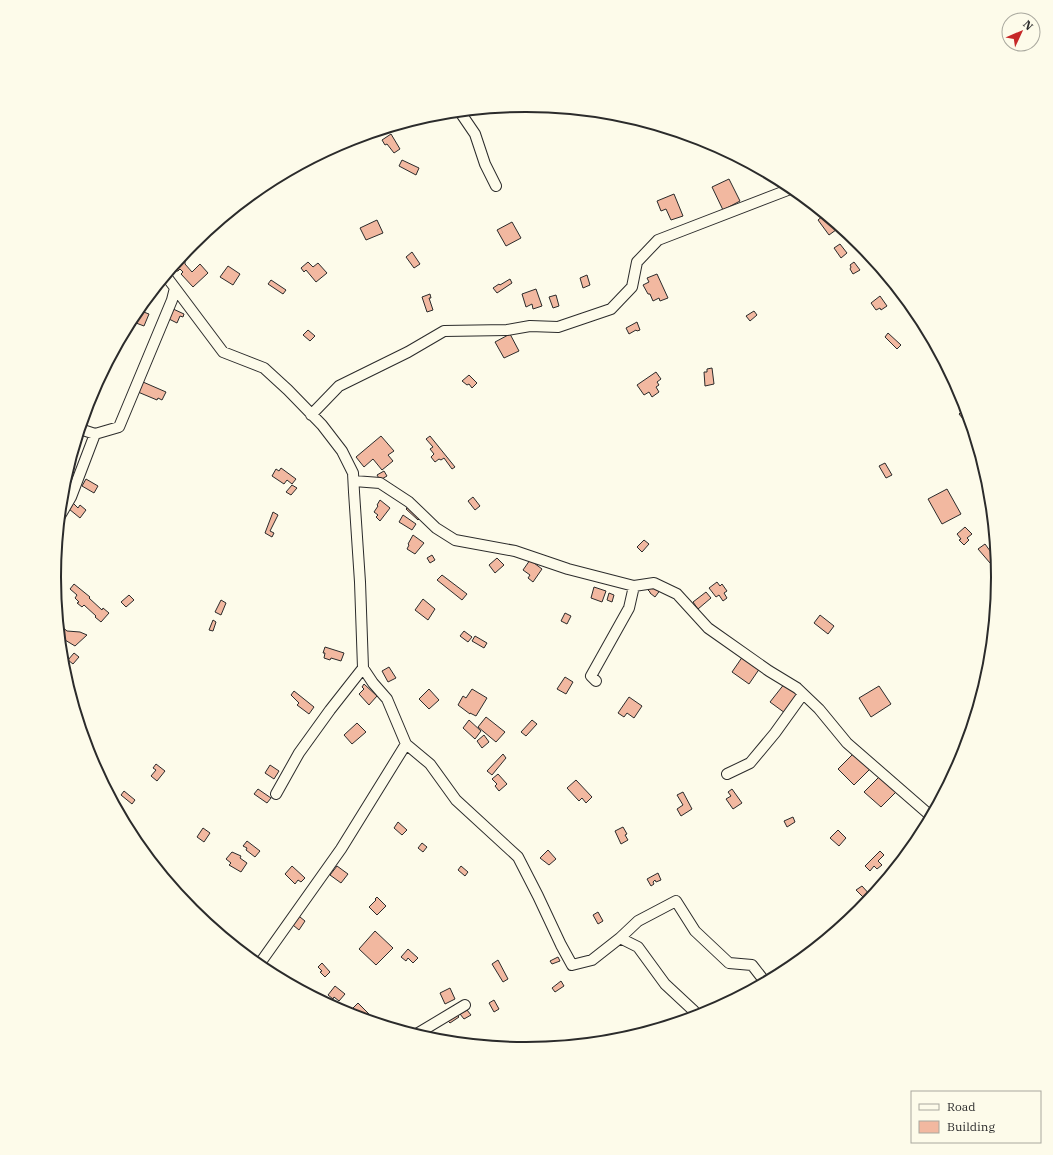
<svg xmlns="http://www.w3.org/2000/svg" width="1053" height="1155" font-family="'IBM Plex Serif',serif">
  <rect width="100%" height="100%" fill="#fdfbea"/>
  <path fill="#f2b8a0" stroke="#2b2b2b" d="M 391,134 L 400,149 L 394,153 L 387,144 L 385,145 L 382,140 Z
    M 402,160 L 419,168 L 416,175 L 399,166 Z
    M 729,179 L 740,201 L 723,210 L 712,187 Z
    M 674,194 L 683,216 L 671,220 L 666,209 L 661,211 L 657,201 Z
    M 824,215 L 828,220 L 830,218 L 840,227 L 829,235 L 818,220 Z
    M 377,220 L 383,233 L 366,240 L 360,228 Z
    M 512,222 L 521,238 L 506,246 L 497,230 Z
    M 840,244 L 847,253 L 841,258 L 834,248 Z
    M 412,252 L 420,264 L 414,268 L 406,257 Z
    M 184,253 L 188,257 L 185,260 L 185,264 L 192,272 L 200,264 L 208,273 L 193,287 L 181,274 L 183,272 L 180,269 L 178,271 L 174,271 L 172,268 Z
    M 308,262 L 313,267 L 318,263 L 327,273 L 316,282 L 306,270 L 304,272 L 301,268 Z
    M 854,262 L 860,270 L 853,274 L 850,269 L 851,267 L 850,265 Z
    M 228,266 L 240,274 L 233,285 L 220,277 Z
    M 657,274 L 668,298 L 660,301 L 659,298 L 653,301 L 650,294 L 648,294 L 643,285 L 649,282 L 647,278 Z
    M 587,275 L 590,285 L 583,288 L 580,278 Z
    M 510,279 L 512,283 L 497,293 L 493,288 L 499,284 L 500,285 Z
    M 271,280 L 286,290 L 283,294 L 268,284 Z
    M 536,289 L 542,306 L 533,309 L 532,304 L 526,307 L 522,294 Z
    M 430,294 L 431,298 L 429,298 L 433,310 L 427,312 L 422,297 Z
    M 556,295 L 559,306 L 553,308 L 549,297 Z
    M 880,296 L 887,306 L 881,310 L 880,308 L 876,310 L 871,303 Z
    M 140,307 L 142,308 L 141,311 L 149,314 L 144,326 L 136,323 L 135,326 L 129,324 Z
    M 171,308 L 184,314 L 183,317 L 180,316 L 177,323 L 167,318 Z
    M 754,311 L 757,315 L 750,321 L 746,316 Z
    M 637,322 L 640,330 L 637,331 L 636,330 L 629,334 L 626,328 Z
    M 308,330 L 315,336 L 310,341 L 303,335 Z
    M 888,333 L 901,345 L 897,349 L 885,337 Z
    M 510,334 L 519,351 L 504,358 L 495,342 Z
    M 712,368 L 714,384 L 705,386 L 704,372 L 707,372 L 707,369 Z
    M 656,372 L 661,379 L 657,382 L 659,385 L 656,387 L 659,392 L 652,397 L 649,392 L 644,395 L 637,385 Z
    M 469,375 L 477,383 L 472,388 L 469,384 L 467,385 L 462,381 Z
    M 143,382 L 166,392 L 162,400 L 158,398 L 157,400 L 138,392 Z
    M 966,407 L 971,422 L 968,425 L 959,414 Z
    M 381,436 L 394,451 L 388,455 L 393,461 L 382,470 L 373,459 L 364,467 L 356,457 Z
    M 430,436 L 455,467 L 452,469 L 444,458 L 441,460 L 439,459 L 435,462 L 431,457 L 434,454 L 430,449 L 433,447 L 426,439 Z
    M 983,461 L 986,474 L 978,466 Z
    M 885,463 L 892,475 L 886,478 L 879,466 Z
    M 281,468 L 296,479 L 292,484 L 287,480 L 284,484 L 272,476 L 276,469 L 279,471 Z
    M 384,471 L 387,476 L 380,480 L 377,475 Z
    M 86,479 L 98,486 L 94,493 L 82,486 Z
    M 292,485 L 297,488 L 291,495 L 286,492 Z
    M 947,489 L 961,514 L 942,524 L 928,499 Z
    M 473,497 L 480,506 L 475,510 L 468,501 Z
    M 380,500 L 390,508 L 380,521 L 376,517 L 378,515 L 374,512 L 378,506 L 377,505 Z
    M 73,503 L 78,508 L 80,505 L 86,510 L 80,518 L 69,509 Z
    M 410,505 L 421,517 L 418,520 L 406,509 Z
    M 273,512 L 278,515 L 270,531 L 274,533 L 272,537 L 265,533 Z
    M 403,515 L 416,524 L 412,530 L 399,522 Z
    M 965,527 L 972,534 L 967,538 L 969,540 L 964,545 L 959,540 L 961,539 L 957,534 Z
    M 413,535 L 424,543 L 415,554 L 407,549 L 409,545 L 408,544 Z
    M 644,540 L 649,544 L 642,552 L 637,547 Z
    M 985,544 L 996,559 L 990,563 L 978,549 Z
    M 432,555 L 435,560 L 430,563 L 427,558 Z
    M 497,558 L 504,565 L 495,573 L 489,565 Z
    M 530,560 L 542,569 L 533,582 L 528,578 L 530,575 L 523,570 Z
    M 442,575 L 467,594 L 462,600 L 437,580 Z
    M 717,582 L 720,586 L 722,584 L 727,591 L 724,593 L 727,598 L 723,601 L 719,595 L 716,597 L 709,588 Z
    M 653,583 L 661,589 L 655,597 L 650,593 L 650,592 L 648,590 Z
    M 74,584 L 90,597 L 89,598 L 102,610 L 103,608 L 109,613 L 101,622 L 95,617 L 96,616 L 84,605 L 82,607 L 77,603 L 79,602 L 75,598 L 77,595 L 70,589 Z
    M 594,587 L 606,591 L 602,602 L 591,598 Z
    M 706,592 L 711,598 L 698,609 L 693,602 Z
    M 609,593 L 614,595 L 612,602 L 607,600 Z
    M 129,595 L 134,600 L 126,607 L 121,602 Z
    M 423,599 L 435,609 L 428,620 L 415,610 Z
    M 221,600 L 226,603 L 221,615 L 215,612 Z
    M 565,613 L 571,616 L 567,624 L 561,621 Z
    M 820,615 L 834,626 L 828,634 L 814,623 Z
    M 213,620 L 216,622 L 213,631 L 209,630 Z
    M 61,626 L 67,631 L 80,632 L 87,635 L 75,646 L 60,637 L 59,628 Z
    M 464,631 L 472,637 L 468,642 L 460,636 Z
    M 475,636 L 487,643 L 484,648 L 472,641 Z
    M 325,647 L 344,653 L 341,661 L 331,658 L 330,660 L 324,658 L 325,653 L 323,653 Z
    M 74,653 L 79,657 L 73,664 L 68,660 Z
    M 743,656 L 760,668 L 749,684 L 732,672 Z
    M 389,667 L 396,678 L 388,682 L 382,671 Z
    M 565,677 L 573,682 L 566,694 L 557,689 Z
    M 785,683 L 799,693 L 785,713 L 770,702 Z
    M 364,684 L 377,696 L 369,705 L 359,694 L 364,689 L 362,687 Z
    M 879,686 L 891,704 L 871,717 L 859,698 Z
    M 429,689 L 439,700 L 429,709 L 419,699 Z
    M 472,689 L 487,698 L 476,716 L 470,713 L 470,714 L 458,705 L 463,696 L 466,698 Z
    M 294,691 L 314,707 L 309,714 L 297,705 L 299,703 L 291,695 Z
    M 629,697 L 642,706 L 634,718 L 627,713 L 624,717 L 618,713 Z
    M 486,717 L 505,732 L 496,742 L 478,727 Z
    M 469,720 L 481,731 L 475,739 L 463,728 Z
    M 532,720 L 537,724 L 526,736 L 521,732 Z
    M 357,723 L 366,732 L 352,744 L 344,735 Z
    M 484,735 L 489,742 L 482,748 L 477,741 Z
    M 854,753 L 870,769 L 854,785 L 838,769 Z
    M 503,754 L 506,758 L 492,775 L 487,771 Z
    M 156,764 L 165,771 L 157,781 L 151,776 L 156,770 L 153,768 Z
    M 270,765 L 279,771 L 274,779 L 265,773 Z
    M 498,774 L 507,784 L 499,791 L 495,786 L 497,784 L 492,779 Z
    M 881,775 L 897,791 L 881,807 L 864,792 Z
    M 576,780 L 592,797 L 586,803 L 582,798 L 579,801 L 567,788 Z
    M 258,789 L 271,798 L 267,803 L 254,794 Z
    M 732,789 L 742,803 L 733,809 L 726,799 L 731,796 L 728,792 Z
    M 124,791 L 135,800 L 132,804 L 121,795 Z
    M 683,792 L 692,809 L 681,816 L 677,809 L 683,805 L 677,795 Z
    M 793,817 L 795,822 L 787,827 L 784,821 Z
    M 398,822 L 407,830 L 402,835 L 394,828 Z
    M 623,827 L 627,834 L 625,835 L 628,840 L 621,844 L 615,831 Z
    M 203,828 L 210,833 L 204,842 L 197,837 Z
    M 838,830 L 846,838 L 839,846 L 830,838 Z
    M 247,841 L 260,851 L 255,857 L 246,850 L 247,848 L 243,846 Z
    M 422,843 L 427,847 L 423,852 L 418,848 Z
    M 548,850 L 556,859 L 549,865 L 540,858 Z
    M 880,851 L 884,855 L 878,861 L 882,865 L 877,869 L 874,866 L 870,871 L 865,866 Z
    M 232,852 L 241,856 L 240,858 L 247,863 L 241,872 L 229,865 L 231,863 L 226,859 Z
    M 292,866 L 305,878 L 301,882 L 298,880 L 295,884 L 285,874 Z
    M 337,866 L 348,874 L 341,883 L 330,875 Z
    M 461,866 L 468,872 L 465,876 L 458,870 Z
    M 658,873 L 661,880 L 656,882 L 655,880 L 653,882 L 654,884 L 651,886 L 647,879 Z
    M 862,886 L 872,897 L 864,908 L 859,903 L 864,898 L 856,890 Z
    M 377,897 L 386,906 L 377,915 L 369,907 L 376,900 L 375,899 Z
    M 598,912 L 603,921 L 598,924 L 593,915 Z
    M 295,913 L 305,921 L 299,930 L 288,921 Z
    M 375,931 L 393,948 L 376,965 L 359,949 Z
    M 408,949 L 418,958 L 413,963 L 408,958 L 406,961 L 401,957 Z
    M 558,957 L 560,961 L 552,964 L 550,961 Z
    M 498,960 L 508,979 L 503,982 L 492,964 Z
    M 322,963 L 330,972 L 325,977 L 320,972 L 322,971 L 318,967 Z
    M 561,981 L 564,986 L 555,992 L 552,988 Z
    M 335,986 L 345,994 L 339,1001 L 334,997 L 333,999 L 328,995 Z
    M 450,988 L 455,999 L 445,1004 L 440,993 Z
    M 494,1000 L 499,1009 L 494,1012 L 489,1003 Z
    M 358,1003 L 371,1016 L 367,1020 L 354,1017 L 350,1011 Z
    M 467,1010 L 471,1015 L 464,1019 L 460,1014 Z
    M 456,1014 L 459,1017 L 450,1023 L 447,1020 Z"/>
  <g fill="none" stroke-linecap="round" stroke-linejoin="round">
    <g stroke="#2b2b2b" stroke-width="12">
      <path id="street" d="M 460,112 L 475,134 L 485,164 L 496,186
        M 175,288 L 223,352 L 264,368 L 288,390 L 322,425 L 342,451 L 353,473 L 354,492 L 360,582 L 363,668 L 373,683 L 387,699 L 406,744 L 341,849 L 258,966
        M 311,415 L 339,386 L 408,352 L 444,331 L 507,330 L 530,326 L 558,327 L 611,309 L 632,287 L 637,262 L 658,240 L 793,188
        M 80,429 L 95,434 L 119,427 L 172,300 L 175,288 L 166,276
        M 354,481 L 380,483 L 409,502 L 436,528 L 455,540 L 515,551 L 568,569 L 634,586 L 654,583 L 677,594 L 708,628 L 769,671 L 797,688 L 819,709 L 847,743 L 932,817
        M 60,516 L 71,497 L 95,434
        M 596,681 L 591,676 L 629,608 L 634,586
        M 406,744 L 430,764 L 456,800 L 518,857 L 538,896 L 561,945 L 572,965 L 592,960 L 620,938 L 638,947 L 665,984 L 694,1011 L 692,1019
        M 727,774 L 750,763 L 775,733 L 803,694
        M 276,794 L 299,753 L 330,710 L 363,668
        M 620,938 L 638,921 L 676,901 L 695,931 L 729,963 L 752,965 L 766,983
        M 415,1035 L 465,1005"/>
    </g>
    <use href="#street" stroke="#fdfbea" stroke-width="10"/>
  </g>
  <path d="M0 0H1053V1155H0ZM61 577a465 465 0 1 1 930 0a465 465 0 1 1-930 0Z" fill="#fdfbea" fill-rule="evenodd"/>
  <path fill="none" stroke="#2b2b2b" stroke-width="2" d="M61 577a465 465 0 1 1 930 0a465 465 0 1 1-930 0Z"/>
  <rect x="911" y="1091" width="130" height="52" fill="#fdfbea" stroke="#a9a89e"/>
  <rect x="919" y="1104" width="20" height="6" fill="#fdfbea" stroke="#a9a89e"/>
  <text x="947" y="1111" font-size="12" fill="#2b2b2b">Road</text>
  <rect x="919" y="1121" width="20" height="12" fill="#f2b8a0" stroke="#a9a89e"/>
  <text x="947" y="1131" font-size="12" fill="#2b2b2b">Building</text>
  <g transform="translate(1021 32) rotate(46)"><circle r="19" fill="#fdfbea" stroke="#a9a89e"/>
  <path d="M0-3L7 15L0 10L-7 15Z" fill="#c62828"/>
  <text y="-6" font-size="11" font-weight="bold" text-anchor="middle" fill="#2b2b2b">N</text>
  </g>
</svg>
